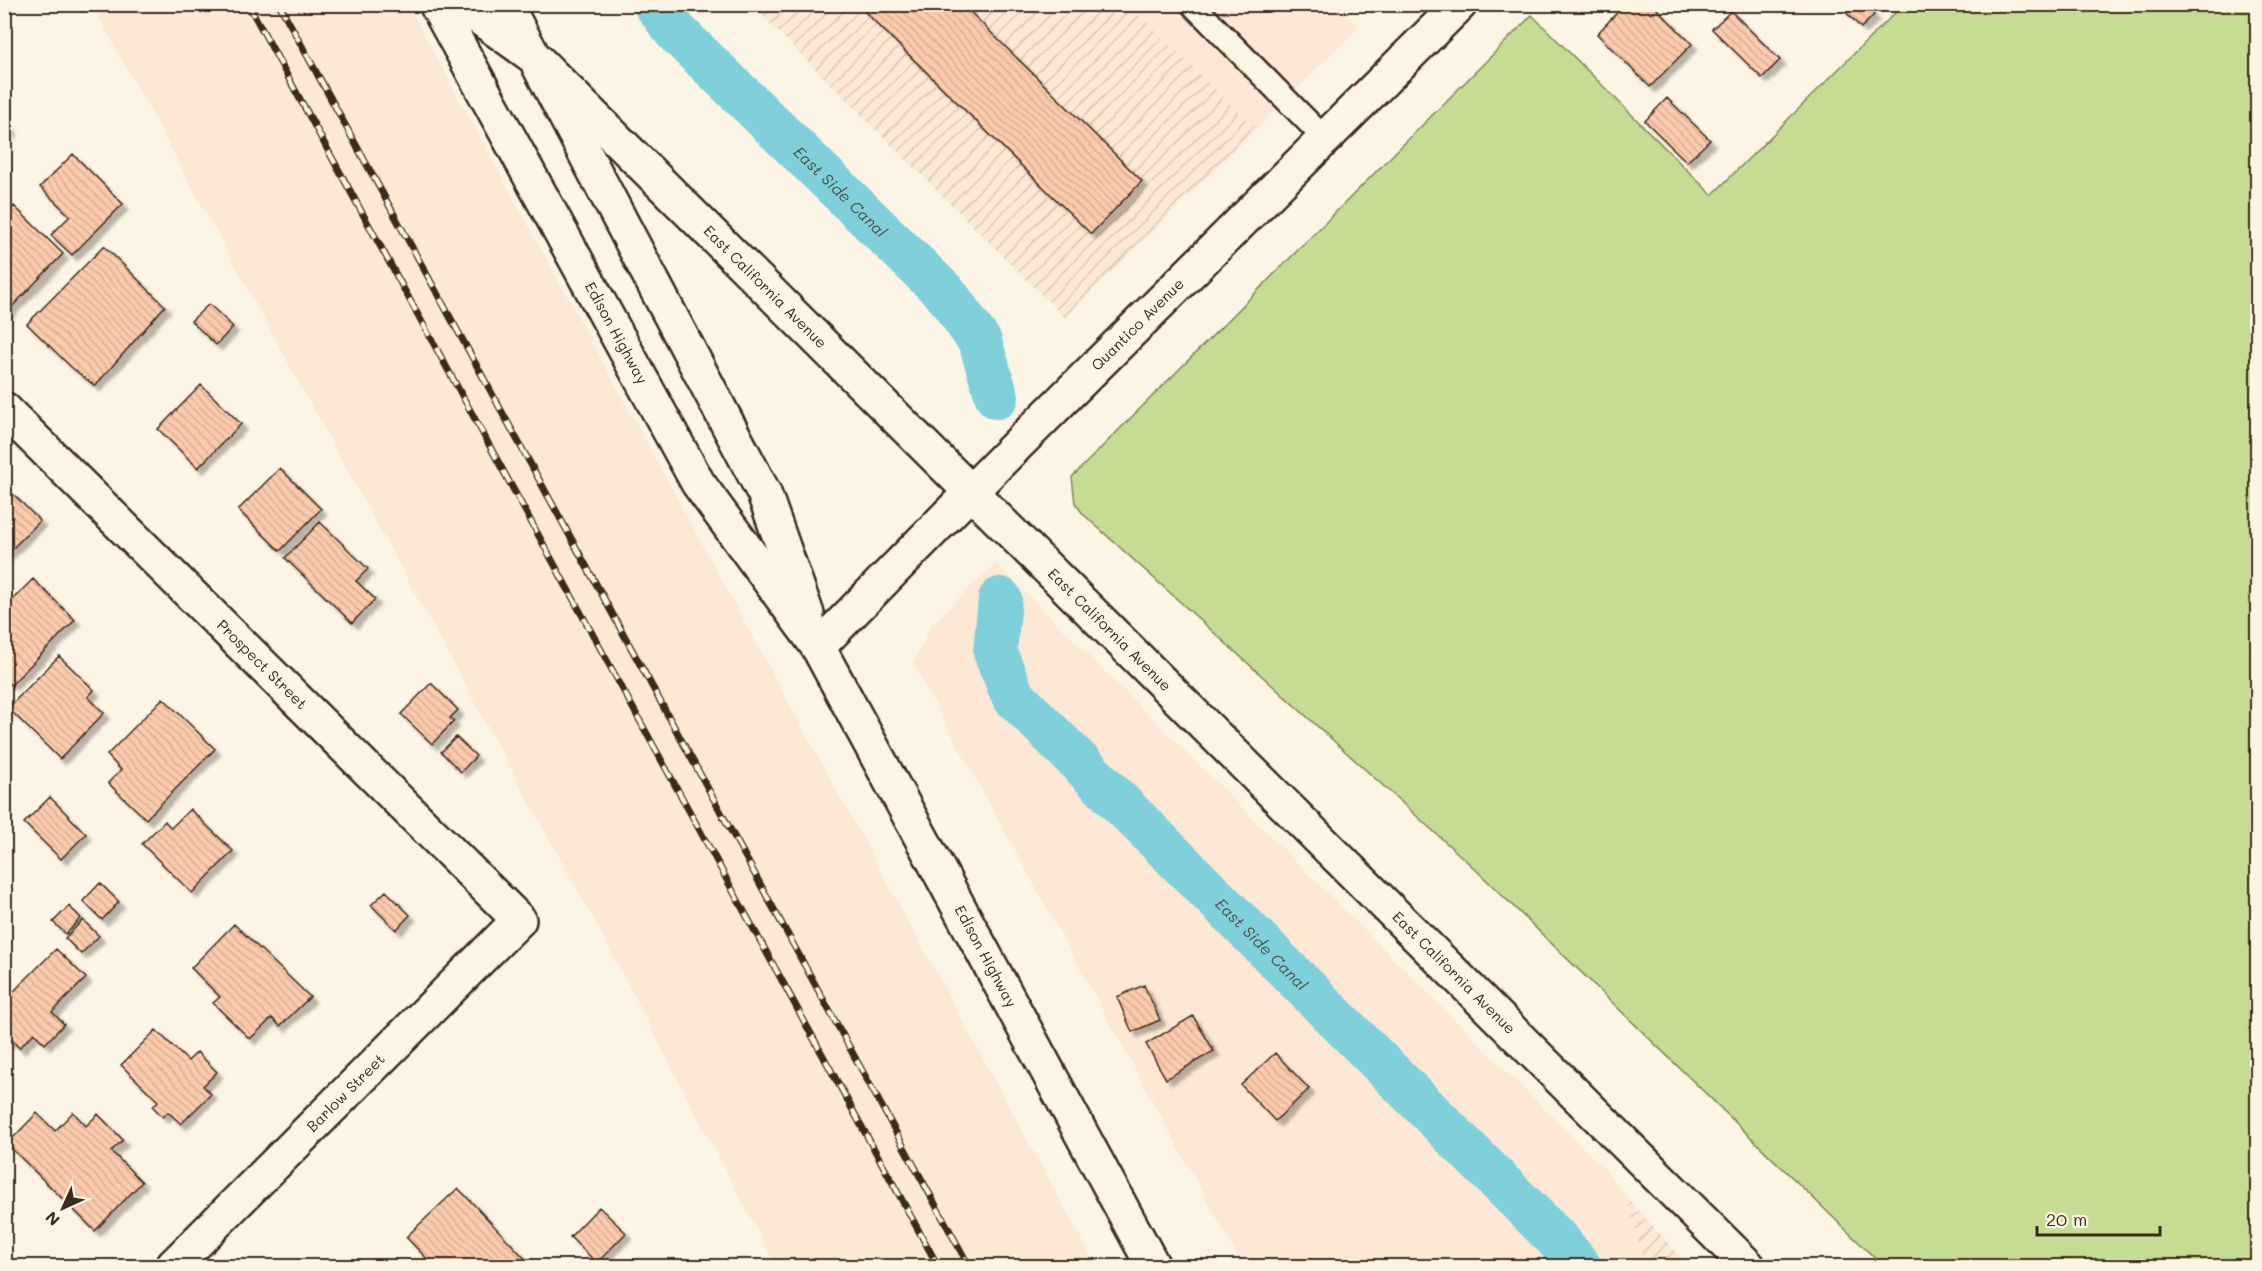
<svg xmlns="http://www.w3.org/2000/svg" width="2262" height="1271" font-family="Mali,sans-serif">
  <defs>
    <pattern id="industrial-furrows" width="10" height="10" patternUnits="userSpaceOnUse" patternTransform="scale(1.5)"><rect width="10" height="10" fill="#fce8d4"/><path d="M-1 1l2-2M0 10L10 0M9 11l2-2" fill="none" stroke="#d9c7b6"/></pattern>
    <pattern id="building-back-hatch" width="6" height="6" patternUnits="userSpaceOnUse" patternTransform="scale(1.5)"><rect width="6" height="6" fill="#fccaac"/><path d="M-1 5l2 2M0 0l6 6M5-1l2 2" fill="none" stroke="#d9ae94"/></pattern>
    <filter id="shadow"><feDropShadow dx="5.5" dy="5.5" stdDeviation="1.5" flood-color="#0004"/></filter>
  </defs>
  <rect width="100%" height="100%" fill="#fcf5e5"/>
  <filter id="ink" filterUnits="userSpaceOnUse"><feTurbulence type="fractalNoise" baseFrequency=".0167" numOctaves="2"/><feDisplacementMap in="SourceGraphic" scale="12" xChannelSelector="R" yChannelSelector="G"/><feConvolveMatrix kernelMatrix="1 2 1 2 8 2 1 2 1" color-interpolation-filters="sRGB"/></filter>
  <g filter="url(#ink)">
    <path fill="#fce8d4" d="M 92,5 L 408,5 L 1096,1266 L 776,1266 L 608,946 Z
      M 1129,5 L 1336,5 L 1359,27 L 1256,129 Z
      M 996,563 L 1601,1165 L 1626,1196 L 1645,1266 L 1243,1266 L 913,664 L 931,625 Z"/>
    <path fill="url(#industrial-furrows)" d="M 751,5 L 1129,5 L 1256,129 L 1065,318 Z
      M 1626,1196 L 1688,1266 L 1645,1266 Z"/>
    <path fill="#c6dc92" stroke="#808358" stroke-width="1.5" d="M 1904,4 L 2257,5 L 2257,1266 L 1883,1266 L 1474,868 L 1083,514 L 1075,503 L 1072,477 L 1532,15 L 1712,195 Z"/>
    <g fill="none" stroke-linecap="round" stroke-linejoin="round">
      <g stroke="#7fd0da" stroke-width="44">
        <path id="s1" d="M 655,4 L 676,32 L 947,295 L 980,342 L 997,397"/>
        <path id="s2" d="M 1000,599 L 995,652 L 1013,696 L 1557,1239 L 1579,1266"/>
      </g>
    </g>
    <path fill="url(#building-back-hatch)" stroke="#3b2a1e" stroke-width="1.5" filter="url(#shadow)" d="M 861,4 L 962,4 L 1142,181 L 1091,234 L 859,6 Z
      M 1625,4 L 1652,4 L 1692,44 L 1650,87 L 1597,34 Z
      M 1838,4 L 1864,4 L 1874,15 L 1861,28 Z
      M 1731,11 L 1780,60 L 1762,78 L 1712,29 Z
      M 1667,98 L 1710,140 L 1687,162 L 1645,121 Z
      M 4,122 L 12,129 L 4,137 Z
      M 73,154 L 123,204 L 72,255 L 51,235 L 70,216 L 40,187 Z
      M 14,206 L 63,254 L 4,315 L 4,216 Z
      M 104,246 L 165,306 L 95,386 L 71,367 L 27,324 Z
      M 209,304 L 233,327 L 216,345 L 191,321 Z
      M 201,385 L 241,424 L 198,468 L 158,429 Z
      M 280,468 L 321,509 L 280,551 L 238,510 Z
      M 13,494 L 40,521 L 4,557 L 4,502 Z
      M 320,522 L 368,569 L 356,581 L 375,599 L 352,623 L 285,558 Z
      M 33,579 L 75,620 L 11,685 L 4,679 L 4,608 Z
      M 59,656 L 94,690 L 88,697 L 104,713 L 60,759 L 8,708 Z
      M 431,683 L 458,710 L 450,718 L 454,721 L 432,744 L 401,714 Z
      M 163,698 L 215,749 L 146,819 L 108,783 L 121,770 L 107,755 Z
      M 456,737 L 476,756 L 461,772 L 441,752 Z
      M 50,797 L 86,834 L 61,859 L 24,823 Z
      M 190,809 L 233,851 L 192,893 L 142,844 L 165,821 L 171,828 Z
      M 100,883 L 119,902 L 102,920 L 83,901 Z
      M 386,891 L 410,915 L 396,930 L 371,905 Z
      M 69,906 L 81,918 L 66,934 L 53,922 Z
      M 83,920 L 99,936 L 81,954 L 65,938 Z
      M 234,924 L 310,997 L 280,1026 L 272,1018 L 250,1039 L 213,1003 L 220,997 L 191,968 Z
      M 56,949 L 86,978 L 52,1012 L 64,1024 L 45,1044 L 34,1033 L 19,1048 L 11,1039 L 4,1045 L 4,1001 Z
      M 1144,985 L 1160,1020 L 1132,1032 L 1117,997 Z
      M 1193,1016 L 1214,1051 L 1166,1079 L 1146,1044 Z
      M 156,1030 L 188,1061 L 197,1052 L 217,1072 L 203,1086 L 211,1094 L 181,1124 L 168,1112 L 163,1117 L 153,1107 L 158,1101 L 121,1065 Z
      M 1275,1053 L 1309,1089 L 1275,1121 L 1241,1085 Z
      M 73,1112 L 86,1126 L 98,1114 L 123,1140 L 111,1151 L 142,1182 L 95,1231 L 7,1144 L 37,1113 L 55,1131 Z
      M 458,1188 L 532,1266 L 434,1266 L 406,1237 Z
      M 599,1207 L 626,1233 L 597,1263 L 570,1237 Z"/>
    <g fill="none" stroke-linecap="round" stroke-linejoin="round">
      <g stroke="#3b2a1e" stroke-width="27">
        <path id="service" d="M 1192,4 L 1325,139"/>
      </g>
      <g stroke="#3b2a1e" stroke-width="38">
        <g id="minor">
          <path id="s3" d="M 4,409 L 519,920 L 173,1266"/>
          <path id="s4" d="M 818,647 L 998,464 L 1460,4"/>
        </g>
      </g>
      <g stroke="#3b2a1e" stroke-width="38">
        <g id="secondary">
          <path id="s5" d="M 436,4 L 698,483 L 818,647 L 1153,1266"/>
          <path d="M 539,66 L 764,493 L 807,614"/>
        </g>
      </g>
      <g stroke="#3b2a1e" stroke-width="38">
        <g id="primary">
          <path id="s6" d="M 460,4 L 534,57 L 1748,1266"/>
          <path d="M 505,4 L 530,50"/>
        </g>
      </g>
      <use href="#service" stroke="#fcf5e5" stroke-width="22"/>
      <use href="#minor" stroke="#fcf5e5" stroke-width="33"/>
      <use href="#secondary" stroke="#fcf5e5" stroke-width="33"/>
      <use href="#primary" stroke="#fcf5e5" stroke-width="33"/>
      <g stroke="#3b2a1e" stroke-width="7">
        <path id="rail" d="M 248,4 L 938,1266
          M 279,4 L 969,1266"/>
      </g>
      <use href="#rail" stroke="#fcf5e5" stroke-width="4.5" stroke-dasharray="14" stroke-linecap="butt"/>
    </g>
  </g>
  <g text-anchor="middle" stroke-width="5" stroke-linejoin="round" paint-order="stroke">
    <g font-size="15" fill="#3b2a1e" stroke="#fcf5e5">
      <text dy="5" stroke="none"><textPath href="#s6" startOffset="417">East California Avenue</textPath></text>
      <text dy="5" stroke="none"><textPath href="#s4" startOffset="454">Quantico Avenue</textPath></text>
      <text dy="5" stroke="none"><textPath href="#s5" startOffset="375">Edison Highway</textPath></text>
      <text dy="5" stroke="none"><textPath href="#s6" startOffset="903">East California Avenue</textPath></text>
      <text dy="5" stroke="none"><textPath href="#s3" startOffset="363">Prospect Street</textPath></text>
      <text dy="5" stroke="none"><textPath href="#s5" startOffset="1101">Edison Highway</textPath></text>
      <text dy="5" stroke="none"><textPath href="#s6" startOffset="1389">East California Avenue</textPath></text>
      <text transform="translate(346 1093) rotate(-45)" y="5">Barlow Street</text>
    </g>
    <g font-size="16" font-style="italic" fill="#4c544d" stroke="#fcf5e5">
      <text dy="6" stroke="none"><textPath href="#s1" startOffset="264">East Side Canal</textPath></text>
      <text dy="6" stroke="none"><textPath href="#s2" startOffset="452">East Side Canal</textPath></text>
    </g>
  </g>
  <rect width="2262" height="1271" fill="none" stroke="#fcf5e5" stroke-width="24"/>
  <rect x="12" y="12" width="2238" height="1247" fill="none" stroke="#3b2a1e" stroke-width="2" filter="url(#ink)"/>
  <g transform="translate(63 1208) rotate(225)" stroke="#fcf5e5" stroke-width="4.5" paint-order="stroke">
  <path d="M0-4.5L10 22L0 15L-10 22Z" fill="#3b2a1e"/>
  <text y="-9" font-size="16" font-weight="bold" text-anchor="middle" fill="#3b2a1e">N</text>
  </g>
  <path d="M2037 1226v9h123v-9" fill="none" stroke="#3b2a1e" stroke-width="3"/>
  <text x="2046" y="1226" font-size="18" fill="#3b2a1e" stroke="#fcf5e5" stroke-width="4.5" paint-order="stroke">20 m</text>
</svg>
